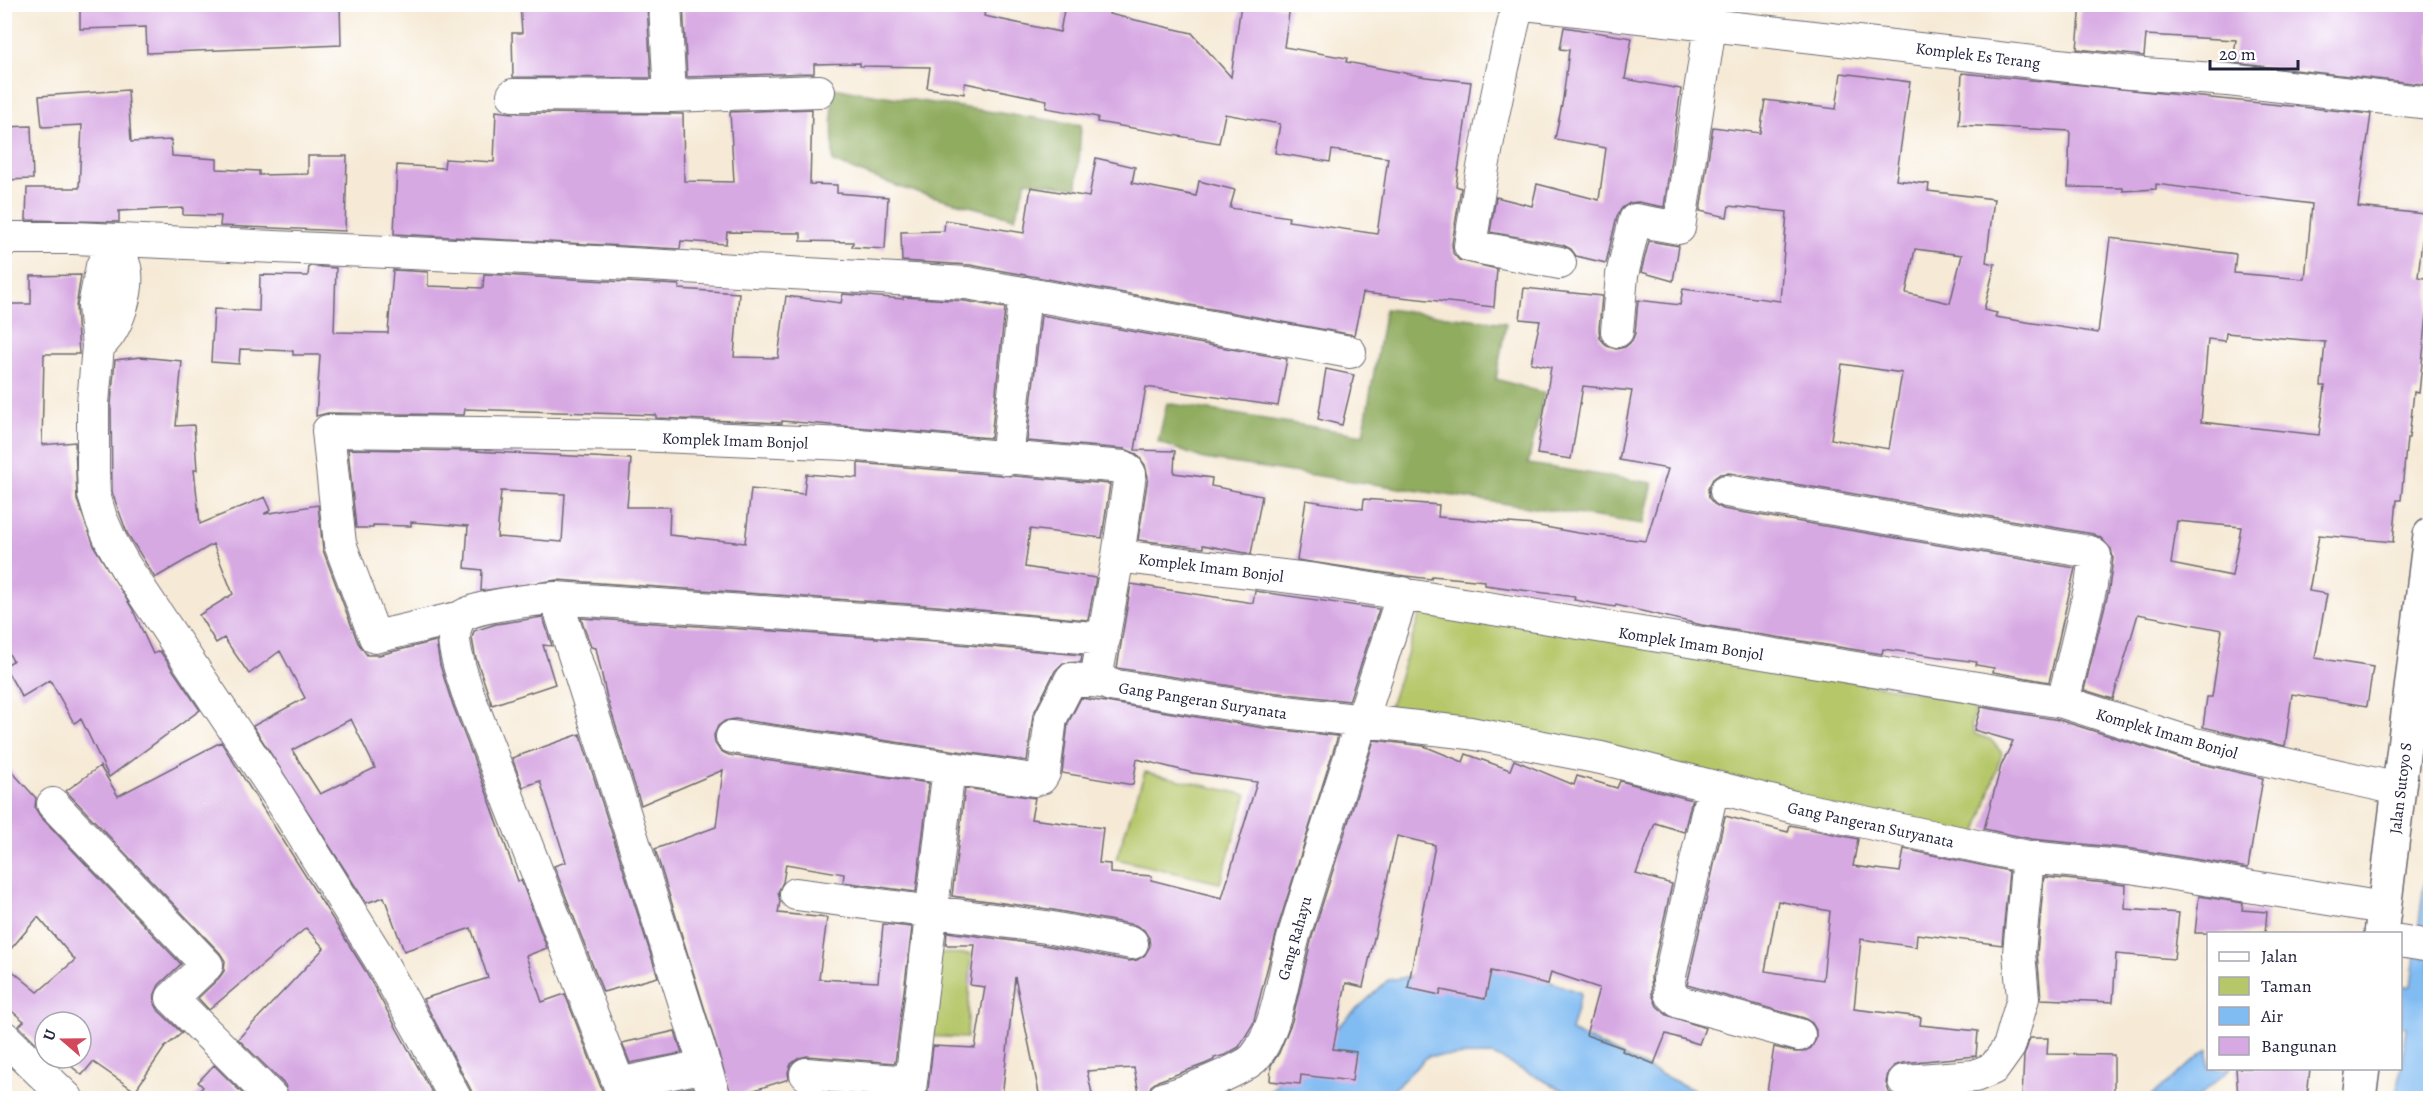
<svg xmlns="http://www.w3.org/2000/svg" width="2435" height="1103" font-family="Alegreya,serif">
  <rect width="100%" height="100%" fill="#fff"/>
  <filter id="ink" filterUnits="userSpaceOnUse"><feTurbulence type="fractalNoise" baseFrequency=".0167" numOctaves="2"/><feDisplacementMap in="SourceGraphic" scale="12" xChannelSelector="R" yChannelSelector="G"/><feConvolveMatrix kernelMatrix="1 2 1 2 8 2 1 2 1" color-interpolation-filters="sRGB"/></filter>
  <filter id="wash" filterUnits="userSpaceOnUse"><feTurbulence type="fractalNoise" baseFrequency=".008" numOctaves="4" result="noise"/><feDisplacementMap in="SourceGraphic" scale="24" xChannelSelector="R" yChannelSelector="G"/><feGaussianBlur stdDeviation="1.35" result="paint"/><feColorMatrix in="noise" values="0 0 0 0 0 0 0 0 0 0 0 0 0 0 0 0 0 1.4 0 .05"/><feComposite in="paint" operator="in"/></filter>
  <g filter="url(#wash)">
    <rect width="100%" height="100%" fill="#f6ead6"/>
    <path fill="#b6c76a" stroke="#6c7452" stroke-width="1.5" d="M 1423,605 L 1977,703 L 1971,725 L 1975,734 L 1991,740 L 2002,753 L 1975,839 L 1388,713 Z
      M 1145,772 L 1247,795 L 1220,883 L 1116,859 Z
      M 935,953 L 971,954 L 967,1038 L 927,1036 Z"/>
    <path fill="#90ac5e" stroke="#59674c" stroke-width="1.5" d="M 832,88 L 1081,125 L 1077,188 L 1026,181 L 1015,218 L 902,188 L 833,162 Z
      M 1385,309 L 1506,323 L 1496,379 L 1544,393 L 1528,464 L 1653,483 L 1643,524 L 1204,459 L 1158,442 L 1167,403 L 1363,435 Z"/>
    <path fill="#80bbf2" stroke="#516e96" stroke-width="1.5" d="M 2430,835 L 2430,1078 L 2428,1098 L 2397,1098 L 2406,1027 L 2401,1026 L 2401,987 L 2411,986 Z
      M 1499,963 L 1581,993 L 1571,1031 L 1710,1098 L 1578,1098 L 1493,1055 L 1428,1056 L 1385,1098 L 1262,1098 L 1388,980 Z
      M 2208,1049 L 2208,1068 L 2230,1069 L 2197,1098 L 2148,1098 Z"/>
    <g id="blocks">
      <path fill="#d7a9e3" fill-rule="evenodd" d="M 80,4 L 340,4 L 341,45 L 147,53 L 146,27 L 80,29 Z
        M 520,4 L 647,4 L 651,78 L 513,77 L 512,33 L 522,33 Z
        M 683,4 L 906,4 L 906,8 L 950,9 L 951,4 L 986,4 L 984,16 L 1060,32 L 1065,4 L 1088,4 L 1110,8 L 1109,14 L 1192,33 L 1231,77 L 1241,4 L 1290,7 L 1284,47 L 1347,58 L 1346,62 L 1426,77 L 1471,82 L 1456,186 L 1461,188 L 1452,244 L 1453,253 L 1459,260 L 1497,269 L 1494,307 L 1363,293 L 1354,335 L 970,265 L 902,261 L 901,232 L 944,231 L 945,220 L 1024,233 L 1031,187 L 1089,197 L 1096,158 L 1135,167 L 1132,183 L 1196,196 L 1199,181 L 1235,190 L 1230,208 L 1289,217 L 1288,221 L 1377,234 L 1388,158 L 1332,150 L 1330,162 L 1275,153 L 1280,124 L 1225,114 L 1219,143 L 1097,122 L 1098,117 L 1046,108 L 1047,100 L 965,83 L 964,94 L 927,88 L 930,67 L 860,66 L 860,63 L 814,64 L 814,73 L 687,77 Z
        M 2081,4 L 2430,4 L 2430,85 L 2233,63 L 2236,40 L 2146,35 L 2144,56 L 2077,49 Z
        M 1564,27 L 1632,38 L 1625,79 L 1681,89 L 1664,207 L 1638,202 L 1630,203 L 1622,208 L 1617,216 L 1606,263 L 1576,256 L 1571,249 L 1563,245 L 1490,232 L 1496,197 L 1532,206 L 1537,184 L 1599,200 L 1606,148 L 1555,139 L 1563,99 L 1569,50 L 1560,49 Z
        M 1841,73 L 1910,82 L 1896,180 L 1929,184 L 1928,191 L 1994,199 L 1986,262 L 1995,264 L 1984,310 L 1997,313 L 1995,317 L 2098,333 L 2110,238 L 2236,254 L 2234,273 L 2305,279 L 2312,204 L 2156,184 L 2156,189 L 2123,191 L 2123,188 L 2068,187 L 2070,131 L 1959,125 L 1962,73 L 2371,114 L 2358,207 L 2425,214 L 2418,277 L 2430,279 L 2430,285 L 2419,393 L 2414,392 L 2409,438 L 2407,438 L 2401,500 L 2397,500 L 2393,542 L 2319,535 L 2309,591 L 2327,594 L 2315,658 L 2373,667 L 2367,706 L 2292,694 L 2285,746 L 2203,727 L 2207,697 L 2212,697 L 2222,630 L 2138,614 L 2113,699 L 2084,690 L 2109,589 L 2113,558 L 2111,549 L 2101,538 L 2093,534 L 1729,473 L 1720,474 L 1713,479 L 1708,489 L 1709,498 L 1714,504 L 1723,509 L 2075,568 L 2049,682 L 1993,672 L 1994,668 L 1976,665 L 1977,662 L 1883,649 L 1882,654 L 1702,625 L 1616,605 L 1615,607 L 1574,600 L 1575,597 L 1485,585 L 1485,581 L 1432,576 L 1431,579 L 1398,575 L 1297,560 L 1306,500 L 1363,509 L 1364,499 L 1439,505 L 1438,517 L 1534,525 L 1578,533 L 1646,541 L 1668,469 L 1619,460 L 1632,391 L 1583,386 L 1571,459 L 1537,454 L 1551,367 L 1531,363 L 1540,321 L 1520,319 L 1524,288 L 1602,296 L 1599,329 L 1600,338 L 1607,346 L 1616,349 L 1625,347 L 1632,341 L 1635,333 L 1638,300 L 1680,305 L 1683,289 L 1780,301 L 1787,212 L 1729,206 L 1727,217 L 1700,211 L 1713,127 L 1760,133 L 1765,100 L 1836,109 ZM 1915,249 L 1962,255 L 1950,303 L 1906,293 ZM 2226,333 L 2325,342 L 2321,386 L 2325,386 L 2319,435 L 2201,422 L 2208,339 L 2225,341 ZM 1842,364 L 1902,373 L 1889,449 L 1831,439 ZM 2177,521 L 2241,527 L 2232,576 L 2171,564 Z
        M 128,90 L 131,142 L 171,140 L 172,156 L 217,159 L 217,169 L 259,171 L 259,175 L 308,174 L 308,156 L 347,156 L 345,231 L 220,226 L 221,216 L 183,215 L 183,208 L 119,211 L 119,222 L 26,220 L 27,188 L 79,188 L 82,125 L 42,127 L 39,96 Z
        M 812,109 L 810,184 L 837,185 L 837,193 L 888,197 L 885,249 L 852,247 L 853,242 L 801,241 L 801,233 L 727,232 L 726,244 L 681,241 L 680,249 L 394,234 L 397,165 L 444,168 L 445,159 L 494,162 L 496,111 L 513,113 L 683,114 L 684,181 L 734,182 L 730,112 Z
        M 31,126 L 33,179 L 4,180 L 4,127 Z
        M 1649,241 L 1679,246 L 1673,281 L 1641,272 Z
        M 309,266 L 336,268 L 334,332 L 388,333 L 393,270 L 428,272 L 428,286 L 483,288 L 484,274 L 679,285 L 679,289 L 739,293 L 734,357 L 778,358 L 786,296 L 841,303 L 843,294 L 903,299 L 903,297 L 965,301 L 1005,308 L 991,438 L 782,421 L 782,423 L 656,418 L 656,415 L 465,409 L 464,415 L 328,413 L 316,416 L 320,355 L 293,355 L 293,351 L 240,349 L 239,364 L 211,362 L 214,309 L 259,311 L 260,275 L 308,276 Z
        M 81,275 L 76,307 L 79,354 L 44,354 L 42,445 L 75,442 L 77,500 L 95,548 L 132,608 L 153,654 L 160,651 L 200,710 L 109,777 L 81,719 L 74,723 L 50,680 L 22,697 L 4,666 L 13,661 L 4,645 L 4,524 L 7,523 L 4,304 L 31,304 L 31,276 Z
        M 1041,315 L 1287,359 L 1278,406 L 1146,387 L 1135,450 L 1175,451 L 1174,473 L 1212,478 L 1211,486 L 1262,496 L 1251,554 L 1203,545 L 1203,548 L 1138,540 L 1148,477 L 1145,465 L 1137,454 L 1125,449 L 1027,441 Z
        M 141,357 L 182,361 L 176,426 L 194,425 L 197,470 L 194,470 L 200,524 L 265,497 L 271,510 L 264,514 L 318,505 L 323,550 L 358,643 L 367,655 L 379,655 L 436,641 L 440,665 L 451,700 L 489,799 L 518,881 L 521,880 L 547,948 L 526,956 L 542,1002 L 565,994 L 602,1090 L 609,1098 L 473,1098 L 471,1090 L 423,999 L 488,978 L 471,928 L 404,951 L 384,897 L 366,903 L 253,726 L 305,698 L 280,651 L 249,674 L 224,638 L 216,643 L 199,615 L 233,594 L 213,544 L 155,578 L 127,533 L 112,492 L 111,404 L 115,360 ZM 351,719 L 375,768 L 320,794 L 292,750 Z
        M 1326,369 L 1354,375 L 1342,425 L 1318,419 Z
        M 348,449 L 473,451 L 631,459 L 627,507 L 670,507 L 669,535 L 745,543 L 751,489 L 804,494 L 806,474 L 858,478 L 858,463 L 1110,484 L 1102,538 L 1030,529 L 1025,567 L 1096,578 L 1088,620 L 937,606 L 557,580 L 481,591 L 482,570 L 465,568 L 468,526 L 411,522 L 411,526 L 373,525 L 373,528 L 356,528 ZM 501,491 L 565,494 L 562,542 L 497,537 Z
        M 1131,584 L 1253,603 L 1255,591 L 1379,609 L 1349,701 L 1269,692 L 1117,668 Z
        M 543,617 L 552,646 L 543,645 L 555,684 L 492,705 L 475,655 L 472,638 L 474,631 L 496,624 Z
        M 581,618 L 935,642 L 1082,655 L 1081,662 L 1063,663 L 1055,671 L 1033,715 L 1027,761 L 735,719 L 725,721 L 718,726 L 714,735 L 715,743 L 720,751 L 729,755 L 929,783 L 916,892 L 843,882 L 844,874 L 786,864 L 783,882 L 778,892 L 780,901 L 778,913 L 827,918 L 819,979 L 878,982 L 883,924 L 912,927 L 895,1063 L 807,1056 L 799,1058 L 791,1064 L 788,1072 L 789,1079 L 732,1097 L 655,849 L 716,827 L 723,770 L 641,805 L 607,698 L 596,648 L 591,647 Z
        M 1081,698 L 1264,728 L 1338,736 L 1278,927 L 1253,1024 L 1239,1047 L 1225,1055 L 1214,1058 L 1214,1060 L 1205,1064 L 1158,1081 L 1151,1086 L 1147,1098 L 1140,1098 L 1134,1068 L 1087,1071 L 1093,1098 L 1040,1098 L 1015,977 L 1002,1098 L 927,1098 L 933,1046 L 975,1048 L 985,987 L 970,985 L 975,945 L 946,945 L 947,932 L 1043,945 L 1129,961 L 1137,960 L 1145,955 L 1150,946 L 1149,938 L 1144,930 L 1135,925 L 1048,909 L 952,896 L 965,788 L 1035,798 L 1031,819 L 1103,828 L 1099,863 L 1110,864 L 1110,873 L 1152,876 L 1151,880 L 1222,898 L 1257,782 L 1193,773 L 1137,759 L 1133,785 L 1062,773 L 1068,723 Z
        M 1981,707 L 2059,720 L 2189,761 L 2263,778 L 2248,868 L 2133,849 L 2031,839 L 1984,829 L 2001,766 L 2013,741 L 1974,730 Z
        M 580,734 L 658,977 L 603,992 L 554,866 L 566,862 L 540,781 L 523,787 L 512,758 Z
        M 1374,740 L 1424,746 L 1463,762 L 1466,754 L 1510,770 L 1514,760 L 1574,785 L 1577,776 L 1617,788 L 1620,781 L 1692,800 L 1684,832 L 1655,823 L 1636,874 L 1672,884 L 1651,976 L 1652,994 L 1657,1006 L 1667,1015 L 1705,1028 L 1699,1044 L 1666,1034 L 1654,1064 L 1622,1051 L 1623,1048 L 1586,1035 L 1599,988 L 1551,972 L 1548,984 L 1491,971 L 1485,999 L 1441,990 L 1440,995 L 1408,988 L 1435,845 L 1397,836 L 1363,987 L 1346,983 L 1333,1049 L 1356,1052 L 1352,1081 L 1301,1075 L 1300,1084 L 1270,1081 L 1271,1065 L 1279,1053 L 1292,1021 L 1312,937 Z
        M 221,742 L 363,967 L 435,1098 L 289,1098 L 285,1085 L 238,1039 L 324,948 L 306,928 L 209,1010 L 198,998 L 219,978 L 224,971 L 225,961 L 220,953 L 66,791 L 100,766 L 118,796 Z
        M 4,763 L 36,798 L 35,808 L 40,816 L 181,964 L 159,985 L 155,994 L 154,1002 L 159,1011 L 182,1033 L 165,1047 L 135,1091 L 93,1062 L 82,1075 L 61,1058 L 81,1058 L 81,1022 L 45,1022 L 45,1044 L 41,1048 L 19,1026 L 24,1021 L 4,1005 L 4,964 L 38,992 L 75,960 L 38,917 L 4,957 Z
        M 1725,816 L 1788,832 L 1790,825 L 1858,839 L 1853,866 L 1900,872 L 1904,849 L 2009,871 L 2002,945 L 1917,934 L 1916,947 L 1861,939 L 1854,1009 L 1921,1017 L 1920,1025 L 1978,1031 L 1976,1056 L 1903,1063 L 1894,1066 L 1888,1073 L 1886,1083 L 1889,1092 L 1896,1097 L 1903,1098 L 1766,1098 L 1774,1047 L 1795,1052 L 1803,1052 L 1811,1048 L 1816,1039 L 1816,1030 L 1812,1023 L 1804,1018 L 1687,985 ZM 1778,901 L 1830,911 L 1823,980 L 1765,971 Z
        M 2044,877 L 2126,885 L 2125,909 L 2179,913 L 2174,959 L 2116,954 L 2113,1002 L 2041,999 L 2037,953 Z
        M 2199,896 L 2243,903 L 2242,910 L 2267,912 L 2265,933 L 2195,933 Z
        M 675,1031 L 682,1053 L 630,1063 L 622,1043 Z
        M 2030,1038 L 2048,1038 L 2047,1054 L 2114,1055 L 2114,1098 L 2022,1098 L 2024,1056 Z
        M 214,1065 L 247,1098 L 192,1098 L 203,1087 L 198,1082 Z
        M 2236,1068 L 2310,1068 L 2307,1098 L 2238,1098 Z
        M 693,1087 L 696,1098 L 638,1098 Z
        M 812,1092 L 871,1097 L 871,1098 L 813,1098 Z"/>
    </g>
  </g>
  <g filter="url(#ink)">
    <use href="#blocks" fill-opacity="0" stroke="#6c6871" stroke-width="1.5"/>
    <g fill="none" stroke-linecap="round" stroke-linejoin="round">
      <g stroke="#6c6871" stroke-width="34">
        <path id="minor" d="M 665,4 L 670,96
          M 1518,4 C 1498,84 1482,165 1470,246 L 1560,263
          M 1525,4 L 2130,73 L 2228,80 L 2430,103
          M 513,95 L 670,96 L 819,91
          M 4,238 L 74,238 L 525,258 L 967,283 L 1350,352
          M 114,240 L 113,248 L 102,266 L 94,306 L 98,346 L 93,403 L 93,469 L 94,495 L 101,518 L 111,541 L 125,566 L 274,789 L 379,958 L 426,1042 L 455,1098
          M 1617,331 L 1622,275 L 1635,220 L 1679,228 L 1710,26
          M 98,346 C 117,332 132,287 124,264 C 122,257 118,253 113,248
          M 1007,459 L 1025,293
          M 1726,491 L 2090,552 L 2095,556 L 2091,585 L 2063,702
          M 1118,556 L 1316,580 L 2063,702 L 2194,744 L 2399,789
          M 556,598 L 715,1098
          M 461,617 L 375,637 L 340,544 L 328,431 L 636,435 L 846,444 L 1124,467 L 1127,469 L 1130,474 L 1118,556 L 1098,668 L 1098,677 L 1110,685 L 1267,710 L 1470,733 L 1601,758 L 1794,807 L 2028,857 L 2130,867 L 2384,908
          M 2407,728 L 2430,732
          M 732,737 L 1034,780 L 1041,778 L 1044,773 L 1051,718 L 1071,679 L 1102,682
          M 1713,787 L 1669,980 L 1670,993 L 1679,1002 L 1799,1035
          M 53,804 L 207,965 L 172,998 L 272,1098
          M 796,894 L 1046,927 L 1132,943
          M 2400,941 L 2430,946
          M 4,1037 L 67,1098
          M 705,1066 L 619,1084 L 468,694 C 463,677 455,657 454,639 C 454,633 456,622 461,617 C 474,606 538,599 556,598 L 936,624 L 1104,639
          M 806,1074 L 911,1082
          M 1904,1081 L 1975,1076 L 1994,1068 L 2009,1047 L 2023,998 L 2019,953 L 2028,857
          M 909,1098 L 949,768
          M 1164,1098 C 1181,1094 1245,1069 1255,1057 C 1278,1030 1284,968 1295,932 C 1329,819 1367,706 1403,593"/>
      </g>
      <g stroke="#6c6871" stroke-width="36">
        <path id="trunk" d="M 2381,934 L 2430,535
          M 2359,1098 L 2363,1068"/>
      </g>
      <use href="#minor" stroke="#fff" stroke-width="32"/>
      <use href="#trunk" stroke="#fff" stroke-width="33"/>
    </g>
  </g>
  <g text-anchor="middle" stroke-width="4.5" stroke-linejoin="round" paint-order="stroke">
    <g font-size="16" fill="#22223b" stroke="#fff">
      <text transform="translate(1978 55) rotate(7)" y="6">Komplek Es Terang</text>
      <text transform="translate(735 440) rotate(2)" y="6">Komplek Imam Bonjol</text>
      <text transform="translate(1211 567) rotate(7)" y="6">Komplek Imam Bonjol</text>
      <text transform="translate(1691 643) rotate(9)" y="6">Komplek Imam Bonjol</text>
      <text transform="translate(1203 700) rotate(9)" y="6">Gang Pangeran Suryanata</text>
      <text transform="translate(2167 733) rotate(16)" y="6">Komplek Imam Bonjol</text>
      <text transform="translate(2400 788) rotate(-83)" y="6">Jalan Sutoyo S</text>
      <text transform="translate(1871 824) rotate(12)" y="6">Gang Pangeran Suryanata</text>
      <text transform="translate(1294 938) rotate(-74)" y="6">Gang Rahayu</text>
    </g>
  </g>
  <rect width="2435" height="1103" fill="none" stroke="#fff" stroke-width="24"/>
  <rect x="2207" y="932" width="195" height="138" fill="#ffffff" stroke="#a7a7b1" stroke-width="1.5"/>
  <rect x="2219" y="952" width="30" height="9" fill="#ffffff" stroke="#a7a7b1" stroke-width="1.5"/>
  <text x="2261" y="962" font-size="18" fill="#22223b">Jalan</text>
  <rect x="2219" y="977" width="30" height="18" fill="#b6c76a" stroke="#a7a7b1" stroke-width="1.5"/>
  <text x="2261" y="992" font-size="18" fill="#22223b">Taman</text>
  <rect x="2219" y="1007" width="30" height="18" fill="#80bbf2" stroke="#a7a7b1" stroke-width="1.5"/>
  <text x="2261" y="1022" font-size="18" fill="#22223b">Air</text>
  <rect x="2219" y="1037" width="30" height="18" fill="#d7a9e3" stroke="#a7a7b1" stroke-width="1.5"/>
  <text x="2261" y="1052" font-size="18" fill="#22223b">Bangunan</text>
  <g transform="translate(63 1040) rotate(290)"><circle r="28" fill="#ffffff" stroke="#a7a7b1" stroke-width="1.5"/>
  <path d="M0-4.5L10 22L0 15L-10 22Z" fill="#d1495b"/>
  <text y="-9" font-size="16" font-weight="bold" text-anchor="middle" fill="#22223b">U</text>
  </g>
  <path d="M2210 60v9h88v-9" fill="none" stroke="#22223b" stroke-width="3"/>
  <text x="2219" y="60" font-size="18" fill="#22223b" stroke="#ffffff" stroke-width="4.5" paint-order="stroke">20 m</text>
</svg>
